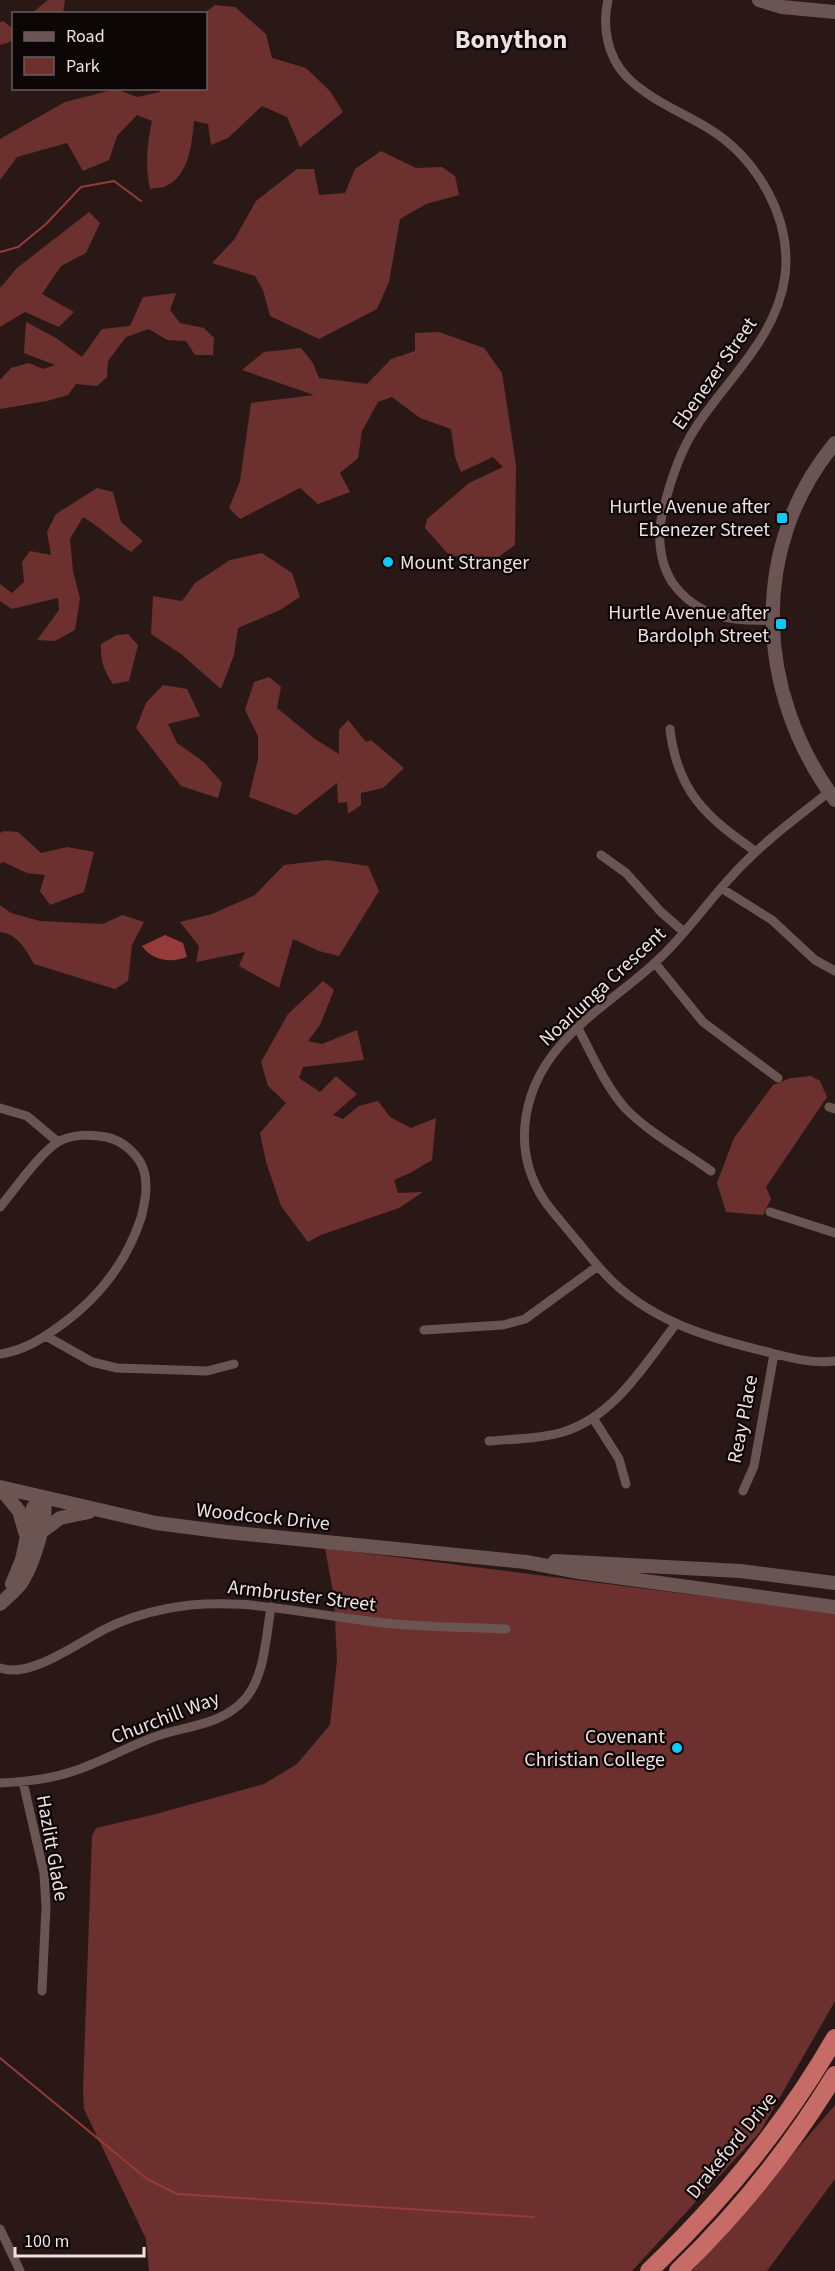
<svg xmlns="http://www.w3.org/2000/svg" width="835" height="2271" font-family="'Source Sans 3',sans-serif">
  <rect width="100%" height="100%" fill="#2a1817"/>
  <path fill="#6c312f" d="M 48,0 L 65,0 L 63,13 L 32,13 Z
    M 215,5 L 235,7 L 266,34 L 272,58 L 306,68 L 330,91 L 343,112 L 300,147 L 287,117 L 262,106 L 228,138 L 211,145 L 208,124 L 194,121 C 192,144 189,177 164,187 C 160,188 154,188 150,189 C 145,164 147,144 152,121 L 137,115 L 117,136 L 109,160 L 83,171 L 67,143 L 17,157 L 0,180 L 0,139 L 65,102 L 116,89 L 137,97 L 160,92 L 160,89 L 206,88 L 206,14 L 204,13 Z
    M 3,21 L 12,28 L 13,27 L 13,41 L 0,45 L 0,22 Z
    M 381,151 L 416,168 L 442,167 L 455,176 L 459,195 L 426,204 L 400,219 L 389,282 L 377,309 L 319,339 L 270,316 L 263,290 L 255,276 L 212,263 L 234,240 L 256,201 L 297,169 L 314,169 L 319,195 L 345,193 L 355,169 Z
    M 89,212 L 100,223 L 86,253 L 61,266 L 42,294 L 74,312 L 59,327 L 25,312 L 0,327 L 0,288 L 17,268 Z
    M 176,293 L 170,310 L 180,323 L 204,328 L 214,338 L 213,355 L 195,355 L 186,341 L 167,340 L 149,329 L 126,337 L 108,361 L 107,377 L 97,386 L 76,384 L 68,395 L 47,401 L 0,409 L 0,380 L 11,368 L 29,363 L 43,369 L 55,365 L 24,353 L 26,322 L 56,338 L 82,357 L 102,329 L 130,326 L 143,297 Z
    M 439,332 L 484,348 L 502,373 L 516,465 L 515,545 L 498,557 L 450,556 L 425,528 L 427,519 L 469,483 L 503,467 L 493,457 L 461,472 L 455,457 L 451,429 L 420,418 L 392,397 L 378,402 L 362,431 L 358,458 L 340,473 L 350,492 L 318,504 L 300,488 L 240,519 L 229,508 L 240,481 L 251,403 L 314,395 L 242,370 L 264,352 L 301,348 L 313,363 L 319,378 L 367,384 L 391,359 L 415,351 L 415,333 Z
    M 97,488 L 113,492 L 121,522 L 143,541 L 131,552 C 114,541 100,527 83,517 L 70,539 L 73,571 L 80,598 L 75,630 L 55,641 L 37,640 L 59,610 L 58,598 L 12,609 L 0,601 L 0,584 L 12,593 L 24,582 L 22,562 L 30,551 L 51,555 L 47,532 L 56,514 Z
    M 262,553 L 292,573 L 300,597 L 280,610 L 238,628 L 234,655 L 221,689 L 181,654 L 151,634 L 153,596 L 182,601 L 195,583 L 230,560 Z
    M 128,634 L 138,645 L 129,681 L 113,684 C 104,671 100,660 101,644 L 117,635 Z
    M 269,677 L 281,687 L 277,708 L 315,739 L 339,754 L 339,730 L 348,720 L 366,742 L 371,740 L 404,768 L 383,788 L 361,793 L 361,805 L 348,814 L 347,802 L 338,803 L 337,783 L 296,815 L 249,797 L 258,759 L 258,736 L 245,710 L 254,682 Z
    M 163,685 L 187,689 L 200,716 L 168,724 L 177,743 L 205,763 L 222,783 L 218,798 L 181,786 L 136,728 L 146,703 Z
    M 4,831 L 18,832 L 41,853 L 67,847 L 94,852 L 84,892 L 50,905 L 40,891 L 45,875 L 27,873 L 3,862 L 0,864 L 0,833 Z
    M 327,860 L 368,866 L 379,891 L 339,956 L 319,951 L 293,939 L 279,988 L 239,966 L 245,952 L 196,962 L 199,946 L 180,922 L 212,914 L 255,895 L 284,865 Z
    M 0,905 L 11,913 L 40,921 L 103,924 L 122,915 L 144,922 L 132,945 L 128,981 L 115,989 L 34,964 C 27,951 17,933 0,932 Z
    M 323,981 L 334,990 L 320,1025 L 308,1041 L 322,1044 L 357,1030 L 364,1060 L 303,1067 L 299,1078 L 320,1092 L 336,1076 L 357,1094 L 333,1115 L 343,1119 L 359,1106 L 378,1101 L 390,1117 L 411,1128 L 436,1118 L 432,1160 L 410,1173 L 394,1180 L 398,1193 L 423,1192 L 399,1208 L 321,1235 L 308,1242 L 281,1206 L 266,1162 L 260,1133 L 286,1103 L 268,1086 L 261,1062 L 288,1014 Z
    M 811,1076 L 820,1081 L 827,1097 L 766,1187 L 771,1199 L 763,1215 L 726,1212 L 717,1183 L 734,1138 L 773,1085 L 791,1078 Z
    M 325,1548 L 835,1613 L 835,2001 L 760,2132 L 632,2271 L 149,2271 L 146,2239 L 84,2109 L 83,2090 L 92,1836 L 96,1828 L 152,1815 L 264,1784 L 297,1764 L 330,1725 L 337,1660 L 334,1597 Z
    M 835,2105 L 835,2179 L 767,2271 L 692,2271 Z"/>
  <path fill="#963b39" d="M 165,935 L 183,943 L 187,957 C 172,963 152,961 142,946 Z"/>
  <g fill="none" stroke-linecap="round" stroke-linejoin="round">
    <path stroke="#963b39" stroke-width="2" d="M 0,252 L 18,247 L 46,224 L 81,187 L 114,181 L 141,201
      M 0,2058 L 147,2179 L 177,2194 L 534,2217"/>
    <path stroke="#6b5553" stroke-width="9" d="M 608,0 C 602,26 607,56 626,76 C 649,100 684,113 711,130 C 758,160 792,219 785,276 C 777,337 728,378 696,427 C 680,451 671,479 664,507 C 657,531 658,560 672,582 C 697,617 732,622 772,620
      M 670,729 C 677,791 706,817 755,851
      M 829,792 C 795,819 759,845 730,878 C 707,903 687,932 662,956 C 632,986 594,1008 566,1039 C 524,1083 509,1146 544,1200 C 552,1212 563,1223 572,1235 C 586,1251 598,1268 614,1283 C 656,1322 709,1338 764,1351 C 788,1357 810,1364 835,1361
      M 601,855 L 626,873 L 661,912 L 684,932
      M 721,888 L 772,920 L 815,960 L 835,971
      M 655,963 L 703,1022 L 778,1078
      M 578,1028 C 592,1055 605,1085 625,1108 C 649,1133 683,1151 711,1171
      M 829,1107 L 835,1109
      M 0,1108 L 27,1116 L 58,1142
      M 0,1207 C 15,1189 39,1154 58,1142 C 71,1134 91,1134 106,1137 C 120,1140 131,1149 139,1160 C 150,1177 146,1199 141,1218 C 126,1264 97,1300 57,1328 C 40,1340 22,1351 0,1354
      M 770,1212 L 835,1233
      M 424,1330 L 503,1325 L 525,1319 L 598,1266
      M 46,1336 L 92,1362 L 117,1368 L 207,1371 L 234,1364
      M 593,1418 L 619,1459 L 626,1484
      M 489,1441 C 514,1439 539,1439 563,1432 C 615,1416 644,1365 676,1324
      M 743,1491 L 754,1466 L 774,1354
      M 0,1668 C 30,1679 78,1643 105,1629 C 123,1620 145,1613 165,1609 C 231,1595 295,1612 360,1620 C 408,1627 458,1627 506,1629
      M 23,1782 L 44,1873 L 46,1907 L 42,1991
      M 0,1783 C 26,1782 52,1779 77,1770 C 102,1761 124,1749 149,1739 C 182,1725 219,1728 245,1699 C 265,1676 266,1636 271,1607
      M 0,2229 L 20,2271"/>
    <path stroke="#6b5553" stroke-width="14" d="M 759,0 L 782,7 L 835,12
      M 835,443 C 748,548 756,693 835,800
      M 0,1487 L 156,1523 L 226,1532 L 526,1562 L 579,1572 L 835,1607
      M 0,1488 L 19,1511 L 26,1535
      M 40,1533 L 60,1518 L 89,1512
      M 555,1561 L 740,1571 L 835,1583
      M 12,1584 L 22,1560 L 33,1508 L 36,1504 L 43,1499
      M 0,1604 C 7,1597 18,1589 23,1580 C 32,1566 50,1514 43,1499"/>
    <path stroke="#c66b66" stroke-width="18" d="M 649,2271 C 721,2202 785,2125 835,2038
      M 678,2271 C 738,2213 791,2147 835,2075"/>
  </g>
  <g fill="#0ecafa" stroke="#0d0606" stroke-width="2">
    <rect x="776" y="512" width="12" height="12" rx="3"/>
    <circle cx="388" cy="562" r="6"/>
    <rect x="775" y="618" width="12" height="12" rx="3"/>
    <circle cx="677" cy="1748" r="6"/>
  </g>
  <g text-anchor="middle" stroke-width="4.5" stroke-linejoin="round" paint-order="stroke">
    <g font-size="20" fill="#eee1e0" stroke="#0d0606">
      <text transform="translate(714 373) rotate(-55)" y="7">Ebenezer Street</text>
      <text transform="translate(602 986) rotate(-43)" y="7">Noarlunga Crescent</text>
      <text transform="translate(742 1419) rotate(-79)" y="7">Reay Place</text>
      <text transform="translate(263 1516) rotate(6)" y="7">Woodcock Drive</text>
      <text transform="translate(302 1595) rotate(7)" y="7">Armbruster Street</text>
      <text transform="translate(165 1717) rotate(-21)" y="7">Churchill Way</text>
      <text transform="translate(53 1848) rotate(80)" y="7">Hazlitt Glade</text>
      <text transform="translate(731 2145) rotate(-51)" y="7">Drakeford Drive</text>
    </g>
    <g font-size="20" fill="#eee1e0" stroke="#0d0606" text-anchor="end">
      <text x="770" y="513">Hurtle Avenue after<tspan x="770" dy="23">Ebenezer Street</tspan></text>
      <text x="400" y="569" text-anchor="start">Mount Stranger</text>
      <text x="769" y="619">Hurtle Avenue after<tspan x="769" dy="23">Bardolph Street</tspan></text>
      <text x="665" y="1743">Covenant<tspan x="665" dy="23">Christian College</tspan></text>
    </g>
    <g font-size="26" font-weight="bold" fill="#eee1e0" stroke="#0d0606">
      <text x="511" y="48">Bonython</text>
    </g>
  </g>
  <rect x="12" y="12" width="195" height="78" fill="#0d0606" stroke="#675e5d" stroke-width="1.5"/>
  <rect x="24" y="32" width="30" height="9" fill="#6b5553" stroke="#675e5d" stroke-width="1.5"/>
  <text x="66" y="42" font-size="18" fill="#eee1e0">Road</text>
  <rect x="24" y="57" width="30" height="18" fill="#6c312f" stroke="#675e5d" stroke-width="1.5"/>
  <text x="66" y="72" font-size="18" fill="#eee1e0">Park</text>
  <path d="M15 2247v9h129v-9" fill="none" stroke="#eee1e0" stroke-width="3"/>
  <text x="24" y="2247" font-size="18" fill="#eee1e0" stroke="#0d0606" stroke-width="4.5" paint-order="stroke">100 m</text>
</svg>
